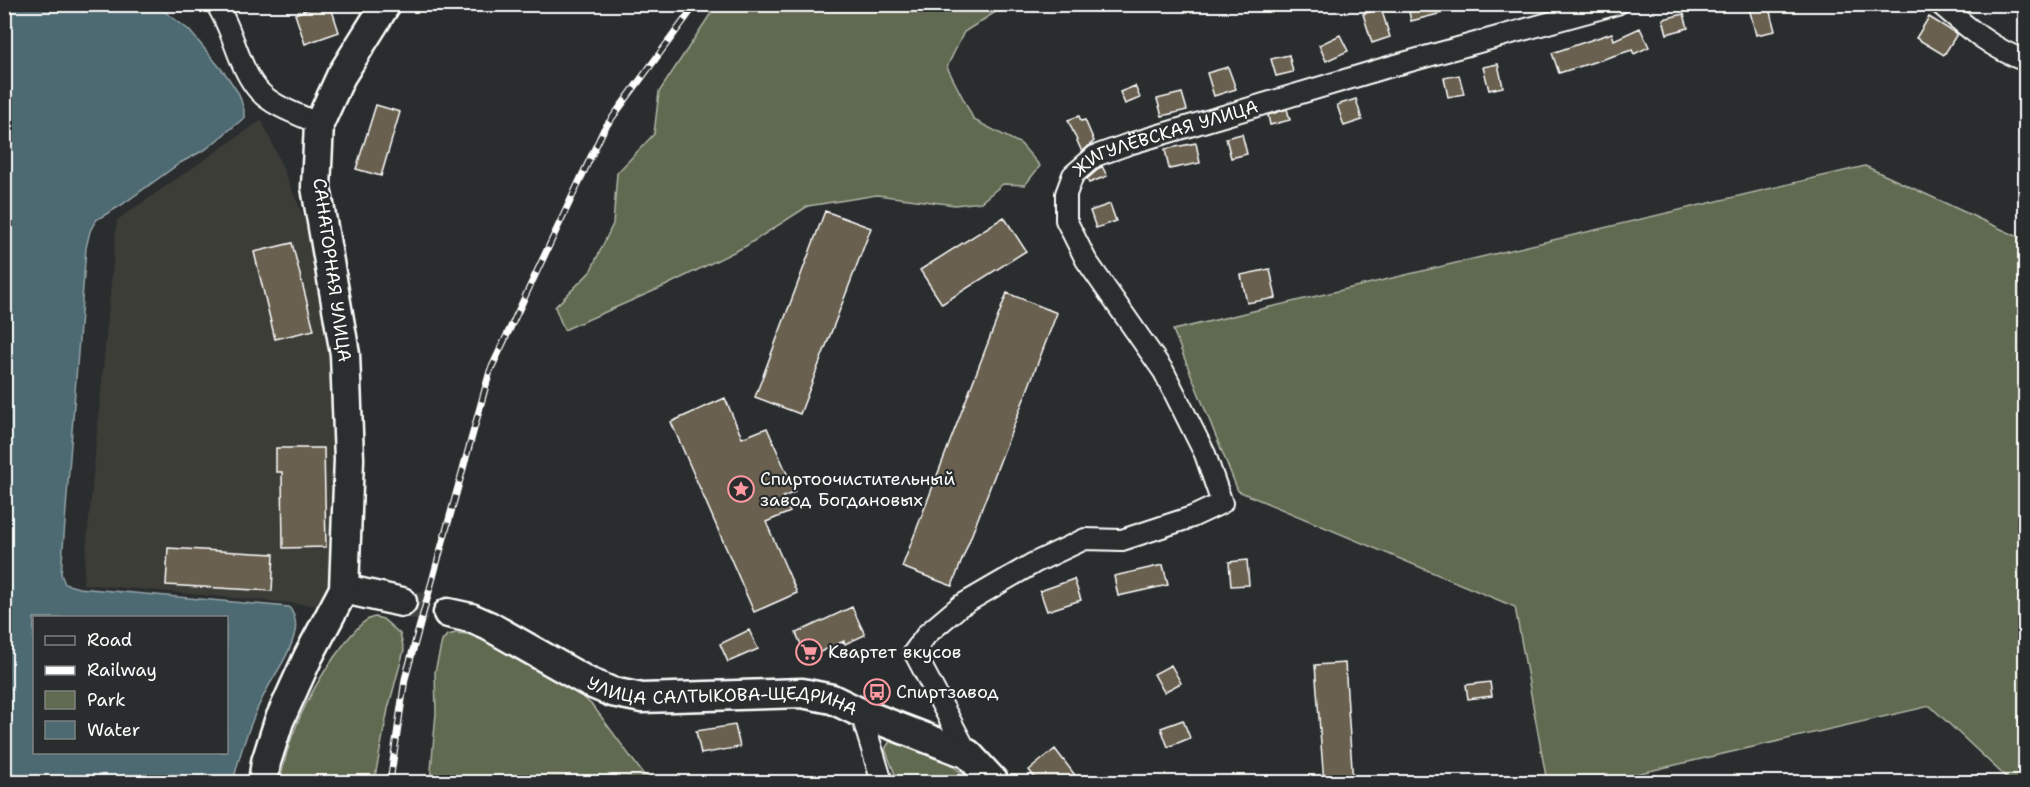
<svg xmlns="http://www.w3.org/2000/svg" width="2030" height="787" font-family="'Shantell Sans',sans-serif">
  <rect width="100%" height="100%" fill="#2a2d2e"/>
  <filter id="ink" filterUnits="userSpaceOnUse"><feTurbulence type="fractalNoise" baseFrequency=".0167" numOctaves="2"/><feDisplacementMap in="SourceGraphic" scale="12" xChannelSelector="R" yChannelSelector="G"/><feConvolveMatrix kernelMatrix="1 2 1 2 8 2 1 2 1" color-interpolation-filters="sRGB"/></filter>
  <g filter="url(#ink)">
    <path fill="#3d3c38" d="M 262,120 L 304,218 L 341,391 L 333,607 L 83,584 L 117,220 Z"/>
    <path fill="#616b51" stroke="#b0b5a8" stroke-width="1.5" d="M 717,4 L 1030,5 L 997,11 L 964,32 L 947,67 L 974,120 L 1021,144 L 1040,166 L 1025,185 L 1003,184 L 981,202 L 955,205 L 877,195 L 808,206 L 746,246 L 665,286 L 564,330 L 555,307 L 590,272 L 613,224 L 617,173 L 654,134 L 659,92 Z
      M 1865,166 L 2025,240 L 2026,773 L 2016,782 L 2011,782 L 1930,706 L 1602,782 L 1547,782 L 1515,607 L 1238,491 L 1173,330 Z
      M 375,617 L 383,619 L 400,634 L 404,650 L 388,709 L 374,782 L 280,782 C 289,730 314,682 347,640 C 355,631 363,619 375,617 Z
      M 456,633 L 468,634 L 509,648 L 564,679 L 594,707 L 644,775 L 662,782 L 430,782 L 436,713 L 435,672 L 442,641 L 447,635 Z
      M 890,741 L 944,760 L 975,782 L 898,782 L 885,749 Z"/>
    <path fill="#4d6971" stroke="#94a5aa" stroke-width="1.5" fill-rule="evenodd" d="M 5,4 L 156,5 L 189,30 L 227,76 L 239,94 L 244,110 L 244,118 L 206,149 L 180,163 L 120,206 L 96,220 L 90,231 L 86,248 L 61,574 L 65,584 L 79,588 L 289,607 C 295,615 297,622 295,632 C 290,655 274,675 264,695 C 250,722 240,753 233,782 L 5,782 ZM 34,618 L 226,618 L 226,752 L 34,752 Z"/>
    <path fill="#696050" stroke="#fff" stroke-width="1.5" d="M 321,4 L 330,4 L 339,32 L 305,44 L 295,14 Z
      M 1417,4 L 1457,4 L 1458,9 L 1411,21 L 1408,7 Z
      M 1748,4 L 1768,4 L 1775,31 L 1756,35 Z
      M 1381,8 L 1390,37 L 1372,43 L 1363,14 Z
      M 1684,14 L 1688,28 L 1667,34 L 1663,19 Z
      M 1929,17 L 1957,34 L 1944,55 L 1916,38 Z
      M 1640,28 L 1649,47 L 1634,54 L 1632,50 L 1559,73 L 1552,53 L 1612,33 L 1614,40 Z
      M 1340,35 L 1348,51 L 1326,61 L 1319,45 Z
      M 1289,55 L 1293,72 L 1276,76 L 1271,59 Z
      M 1498,64 L 1503,87 L 1489,90 L 1483,67 Z
      M 1228,67 L 1236,89 L 1214,96 L 1207,73 Z
      M 1459,75 L 1464,94 L 1448,97 L 1444,78 Z
      M 1135,86 L 1140,98 L 1125,104 L 1120,92 Z
      M 1182,93 L 1187,110 L 1162,116 L 1157,99 Z
      M 1356,99 L 1362,120 L 1344,126 L 1337,105 Z
      M 376,105 L 400,112 L 381,176 L 356,169 Z
      M 1287,109 L 1290,120 L 1270,125 L 1268,115 Z
      M 1079,116 L 1081,121 L 1085,120 L 1094,141 L 1082,152 L 1068,120 Z
      M 1242,134 L 1247,154 L 1231,158 L 1226,138 Z
      M 1196,143 L 1200,163 L 1169,169 L 1165,149 Z
      M 1102,166 L 1107,176 L 1089,183 L 1087,179 Z
      M 1110,204 L 1116,221 L 1096,228 L 1090,211 Z
      M 825,211 L 871,228 L 800,414 L 755,397 Z
      M 1004,217 L 1026,251 L 942,304 L 920,270 Z
      M 292,243 L 314,330 L 275,339 L 254,252 Z
      M 1270,269 L 1276,298 L 1247,303 L 1241,275 Z
      M 1007,293 L 1057,313 L 952,586 L 902,567 Z
      M 725,398 L 742,438 L 767,428 L 795,492 L 783,497 L 790,512 L 766,522 L 797,593 L 754,612 L 671,422 Z
      M 276,448 L 324,448 L 326,547 L 283,548 L 282,472 L 276,472 Z
      M 168,548 L 274,554 L 272,591 L 166,585 Z
      M 1247,560 L 1249,585 L 1231,586 L 1229,562 Z
      M 1163,565 L 1168,585 L 1118,596 L 1114,576 Z
      M 1074,579 L 1081,600 L 1047,611 L 1040,591 Z
      M 852,607 L 865,635 L 845,644 L 844,641 L 807,658 L 796,633 Z
      M 749,630 L 758,649 L 728,662 L 720,644 Z
      M 1345,663 L 1353,783 L 1324,783 L 1315,665 Z
      M 1171,665 L 1181,683 L 1164,692 L 1154,674 Z
      M 1490,682 L 1492,696 L 1468,699 L 1466,685 Z
      M 1183,720 L 1190,738 L 1168,747 L 1161,728 Z
      M 735,725 L 740,747 L 701,754 L 696,731 Z
      M 1055,749 L 1081,783 L 1039,783 L 1029,770 Z"/>
    <g fill="none" stroke-linecap="round" stroke-linejoin="round">
      <path stroke="#3f4243" stroke-width="28" stroke-dasharray="28 14" stroke-linecap="butt" d="M 402,602 L 448,613"/>
      <g stroke="#fff" stroke-width="24">
        <g id="street">
          <path d="M 216,4 C 234,30 238,68 259,91 C 273,107 301,115 319,124"/>
          <path d="M 1940,4 C 1967,27 1992,49 2026,61"/>
          <path d="M 861,713 L 882,782"/>
          <path id="s1" d="M 968,754 L 914,652 L 927,634 L 960,606 L 1034,563 L 1085,539 L 1122,540 L 1192,517 L 1222,503 L 1205,454 L 1164,372 L 1086,260 L 1066,220 L 1066,194 L 1073,175 L 1095,156 L 1129,144 L 1385,68 L 1617,4"/>
        </g>
      </g>
      <g stroke="#fff" stroke-width="33">
        <g id="secondary">
          <path d="M 344,589 L 402,602"/>
          <path id="s2" d="M 448,613 L 471,618 L 489,626 L 588,682 L 612,692 L 642,698 L 802,693 L 832,699 L 861,713 L 968,754 L 994,782"/>
          <path d="M 263,782 L 266,762 L 279,721 L 308,657 L 344,589 L 349,459 L 345,354 L 316,187 L 319,124 L 341,76 L 386,4"/>
        </g>
      </g>
      <use href="#street" stroke="#2a2d2e" stroke-width="20"/>
      <use href="#secondary" stroke="#2a2d2e" stroke-width="28"/>
      <g stroke="#fff" stroke-width="7">
        <path id="rail" d="M 390,782 L 405,679 L 490,371 L 604,129 L 696,4"/>
      </g>
      <use href="#rail" stroke="#2a2d2e" stroke-width="4.5" stroke-dasharray="14" stroke-linecap="butt"/>
    </g>
  </g>
  <defs>
    <g id="sight-ring" transform="scale(1.35)"><circle r="9.5" fill="#2a2d2e" stroke="#ff9aa2" stroke-width="1.5"/><path d="M0-6L1.8-2.2L6-1.7L2.9 1.2L3.7 5.4L0 3.3L-3.7 5.4L-2.9 1.2L-6-1.7L-1.8-2.2Z" fill="#ff9aa2"/></g>
    <g id="supermarket-ring" transform="scale(1.35)"><circle r="9.5" fill="#2a2d2e" stroke="#ff9aa2" stroke-width="1.5"/><path d="M-6-5.5h2.5l.6 2H6L4.5 2H-2.5L-4.4-4H-6ZM-1.5 3.2a1.3 1.3 0 1 0 .1 0ZM3 3.2a1.3 1.3 0 1 0 .1 0Z" fill="#ff9aa2"/></g>
    <g id="bus-ring" transform="scale(1.35)"><circle r="9.5" fill="#2a2d2e" stroke="#ff9aa2" stroke-width="1.5"/><path d="M-5-6H5V4H4V6H2V4H-2V6H-4V4H-5ZM-3.5-4V0h7V-4ZM-3.5 1.2v1.5H-2V1.2ZM2 1.2v1.5H3.5V1.2Z" fill="#ff9aa2"/></g>
  </defs>
  <g fill-rule="evenodd">
    <use href="#sight-ring" x="741" y="489"/>
    <use href="#supermarket-ring" x="809" y="652"/>
    <use href="#bus-ring" x="877" y="692"/>
  </g>
  <g text-anchor="middle" stroke-width="4.5" stroke-linejoin="round" paint-order="stroke">
    <g font-size="18" fill="#fff" stroke="#2a2d2e">
      <text dy="6" stroke="none"><textPath href="#s1" startOffset="939">ЖИГУЛЁВСКАЯ УЛИЦА</textPath></text>
      <text transform="translate(332 270) rotate(82)" y="6">САНАТОРНАЯ УЛИЦА</text>
      <text dy="6" stroke="none"><textPath href="#s2" startOffset="294">УЛИЦА САЛТЫКОВА-ЩЕДРИНА</textPath></text>
    </g>
    <g font-size="18" fill="#fff" stroke="#2a2d2e" text-anchor="start">
      <text x="760" y="485">Спиртоочистительный<tspan x="760" dy="21">завод Богдановых</tspan></text>
      <text x="828" y="658">Квартет вкусов</text>
      <text x="896" y="698">Спиртзавод</text>
    </g>
  </g>
  <rect width="2030" height="787" fill="none" stroke="#2a2d2e" stroke-width="24"/>
  <rect x="12" y="12" width="2006" height="763" fill="none" stroke="#fff" stroke-width="2" filter="url(#ink)"/>
  <rect x="33" y="616" width="195" height="138" fill="#2a2d2e" stroke="#7f8182" stroke-width="1.5"/>
  <rect x="45" y="636" width="30" height="9" fill="#2a2d2e" stroke="#7f8182" stroke-width="1.5"/>
  <text x="87" y="646" font-size="18" fill="#ffffff">Road</text>
  <rect x="45" y="666" width="30" height="9" fill="#ffffff" stroke="#7f8182" stroke-width="1.5"/>
  <text x="87" y="676" font-size="18" fill="#ffffff">Railway</text>
  <rect x="45" y="691" width="30" height="18" fill="#616b51" stroke="#7f8182" stroke-width="1.5"/>
  <text x="87" y="706" font-size="18" fill="#ffffff">Park</text>
  <rect x="45" y="721" width="30" height="18" fill="#4d6971" stroke="#7f8182" stroke-width="1.5"/>
  <text x="87" y="736" font-size="18" fill="#ffffff">Water</text>
</svg>
